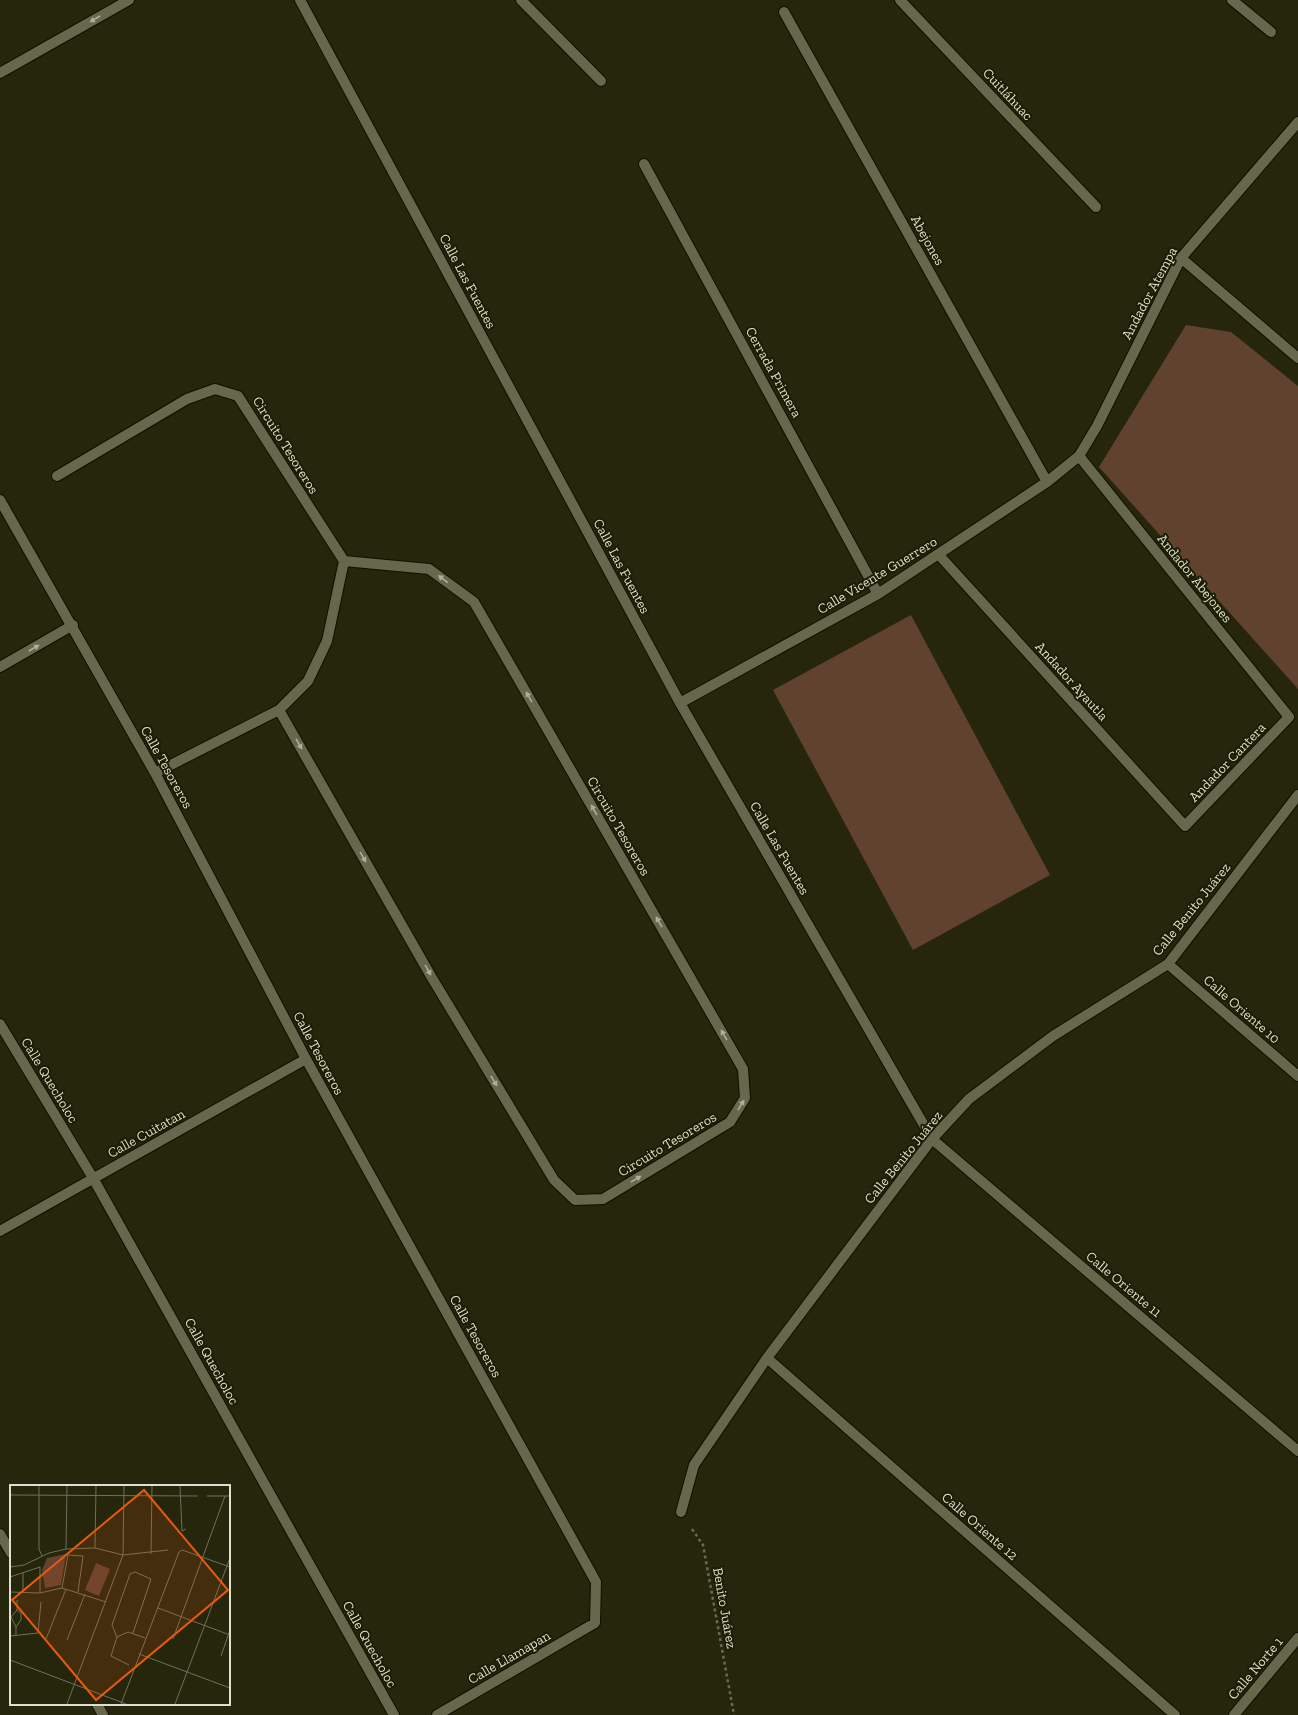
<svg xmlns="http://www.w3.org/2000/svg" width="1298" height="1715" font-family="'Zilla Slab',serif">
  <rect width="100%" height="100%" fill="#26260d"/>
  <path fill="#60422f" d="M 1186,325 L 1231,332 L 1298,386 L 1298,689 L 1099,467 Z
    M 911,615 L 1050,875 L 913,950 L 773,690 Z"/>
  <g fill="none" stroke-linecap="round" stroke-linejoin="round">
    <g stroke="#0f0f00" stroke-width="12">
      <path id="minor" d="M 300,0 L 680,703 L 932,1139 L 1298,1451
        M 521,0 L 601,81
        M 900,0 L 1096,207
        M 1232,0 L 1271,32
        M 784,12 L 1047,482
        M 0,73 L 129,0
        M 644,164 L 878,594
        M 1181,258 L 1298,358
        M 57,476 L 187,399 L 215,389 L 238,396 L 344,561 L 327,641 L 308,681 L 279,710 L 155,773
        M 0,500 L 155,773 L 306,1059 L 596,1582 L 595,1623 L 437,1715
        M 939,555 L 1185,826 L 1289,717 L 1079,456
        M 0,667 L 73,625
        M 680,703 L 878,594 L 1047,482 L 1079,456 L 1097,426 L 1181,258 L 1298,122
        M 279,710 L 432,978 L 554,1180 L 575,1200 L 603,1199 L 730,1122 L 745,1098 L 743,1069 L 474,602 L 429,569 L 344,561
        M 1168,964 L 1298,1076
        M 0,1024 L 93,1178 L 394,1715
        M 0,1231 L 306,1059
        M 767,1358 L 1175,1715
        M 681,1512 L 694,1465 L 767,1358 L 932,1139 L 969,1099 L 1053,1036 L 1168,964 L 1298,795
        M 0,1534 L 11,1553
        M 97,1704 L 103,1715
        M 1234,1715 L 1298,1638"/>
    </g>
    <path stroke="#696954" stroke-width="2.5" stroke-dasharray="3 3" stroke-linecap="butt" d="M 692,1529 L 703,1545 L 734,1715"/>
    <use href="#minor" stroke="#66674b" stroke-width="10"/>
  </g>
  <defs><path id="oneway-solid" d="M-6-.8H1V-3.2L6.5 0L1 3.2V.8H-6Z"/></defs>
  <g fill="#aeaf9b">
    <use href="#oneway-solid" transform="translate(95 19) rotate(150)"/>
    <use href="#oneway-solid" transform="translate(443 579) rotate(-143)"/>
    <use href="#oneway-solid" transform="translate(34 648) rotate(-30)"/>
    <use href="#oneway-solid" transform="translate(529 697) rotate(-120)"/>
    <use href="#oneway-solid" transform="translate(299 744) rotate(60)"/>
    <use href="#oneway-solid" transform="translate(594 810) rotate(-120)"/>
    <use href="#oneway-solid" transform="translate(363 857) rotate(60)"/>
    <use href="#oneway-solid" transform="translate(659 922) rotate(-120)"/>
    <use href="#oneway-solid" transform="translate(428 970) rotate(60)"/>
    <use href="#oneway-solid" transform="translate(724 1035) rotate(-120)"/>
    <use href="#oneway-solid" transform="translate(494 1081) rotate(59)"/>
    <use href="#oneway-solid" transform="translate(741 1105) rotate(-58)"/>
    <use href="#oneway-solid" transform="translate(636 1179) rotate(-31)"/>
  </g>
  <g text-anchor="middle" stroke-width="4" stroke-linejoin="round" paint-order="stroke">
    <g font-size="14" fill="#dedfd0" stroke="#1d1d04">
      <text transform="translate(1008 94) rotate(47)" y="5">Cuitláhuac</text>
      <text transform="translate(928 240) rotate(61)" y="5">Abejones</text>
      <text transform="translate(468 281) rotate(62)" y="5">Calle Las Fuentes</text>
      <text transform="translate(1149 293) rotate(-62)" y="5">Andador Atempa</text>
      <text transform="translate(774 372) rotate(61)" y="5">Cerrada Primera</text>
      <text transform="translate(286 445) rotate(58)" y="5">Circuito Tesoreros</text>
      <text transform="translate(622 566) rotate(62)" y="5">Calle Las Fuentes</text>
      <text transform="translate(877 575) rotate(-31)" y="5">Calle Vicente Guerrero</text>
      <text transform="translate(1195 578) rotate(51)" y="5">Andador Abejones</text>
      <text transform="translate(1072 681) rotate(48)" y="5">Andador Ayautla</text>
      <text transform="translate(1227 762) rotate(-46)" y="5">Andador Cantera</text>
      <text transform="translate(167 767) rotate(61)" y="5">Calle Tesoreros</text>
      <text transform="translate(619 826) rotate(60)" y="5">Circuito Tesoreros</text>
      <text transform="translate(780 848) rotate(60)" y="5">Calle Las Fuentes</text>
      <text transform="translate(1191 909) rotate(-51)" y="5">Calle Benito Juárez</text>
      <text transform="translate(1242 1009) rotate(41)" y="5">Calle Oriente 10</text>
      <text transform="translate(319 1053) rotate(62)" y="5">Calle Tesoreros</text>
      <text transform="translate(50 1080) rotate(59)" y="5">Calle Quecholoc</text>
      <text transform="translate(146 1133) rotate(-29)" y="5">Calle Cuitatan</text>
      <text transform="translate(667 1144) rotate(-31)" y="5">Circuito Tesoreros</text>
      <text transform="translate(903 1157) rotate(-51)" y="5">Calle Benito Juárez</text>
      <text transform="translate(1124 1284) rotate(40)" y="5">Calle Oriente 11</text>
      <text transform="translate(476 1336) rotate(61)" y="5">Calle Tesoreros</text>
      <text transform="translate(212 1361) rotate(61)" y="5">Calle Quecholoc</text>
      <text transform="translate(980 1526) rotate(41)" y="5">Calle Oriente 12</text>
      <text transform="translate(725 1608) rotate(80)" y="5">Benito Juárez</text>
      <text transform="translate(370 1644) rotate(61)" y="5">Calle Quecholoc</text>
      <text transform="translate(509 1657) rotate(-30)" y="5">Calle Llamapan</text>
      <text transform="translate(1255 1668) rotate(-50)" y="5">Calle Norte 1</text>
    </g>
  </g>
  <g transform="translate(10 1485)">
    <rect width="220" height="220" fill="#26260d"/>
    <path d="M 56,69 L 51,100 L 35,103 L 32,85 L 37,73 ZM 86,78 L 100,84 L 89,111 L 75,105 Z" fill="#60422f"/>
    <path fill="none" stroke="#70705b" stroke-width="1" d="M 29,1 L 29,64 L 32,71M 170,1 L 172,46 L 176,44M 0,10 L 188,11M 197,11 L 220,11M 0,56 L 0,1M 85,63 L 86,1M 56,64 L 57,1M 141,69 L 142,1M 0,82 L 14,80 L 39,68 L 56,64 L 85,63 L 113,70 L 158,65M 0,92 L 30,82 L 30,108M 52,103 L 58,70 L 73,71 L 68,107M 0,107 L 30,108 L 52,103 L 96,117M 13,108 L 13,87M 148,123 L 220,150M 6,142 L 11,135 L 11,128 L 7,125 L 7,115M 0,151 L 28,148 L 31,117M 6,151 L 6,142 L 1,132 L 7,125M 107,152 L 102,140 L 120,89 L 125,87 L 141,94 L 123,148M 36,154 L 56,104M 163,154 L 215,11M 57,155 L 75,109M 129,169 L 220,203M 211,171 L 220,145M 0,175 L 116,219M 119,180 L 101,171 L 107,152 L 118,147 L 135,153M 57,219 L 113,70 L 114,1M 111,219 L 169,67 L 172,65 L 220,82M 165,219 L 220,73"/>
    <path fill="#e8590c" fill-opacity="0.15" stroke="#e8590c" stroke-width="2" d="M 134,5 L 218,105 L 86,215 L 2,115 Z"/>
    <rect width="220" height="220" fill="none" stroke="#dedfd0" stroke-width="2"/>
  </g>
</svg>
